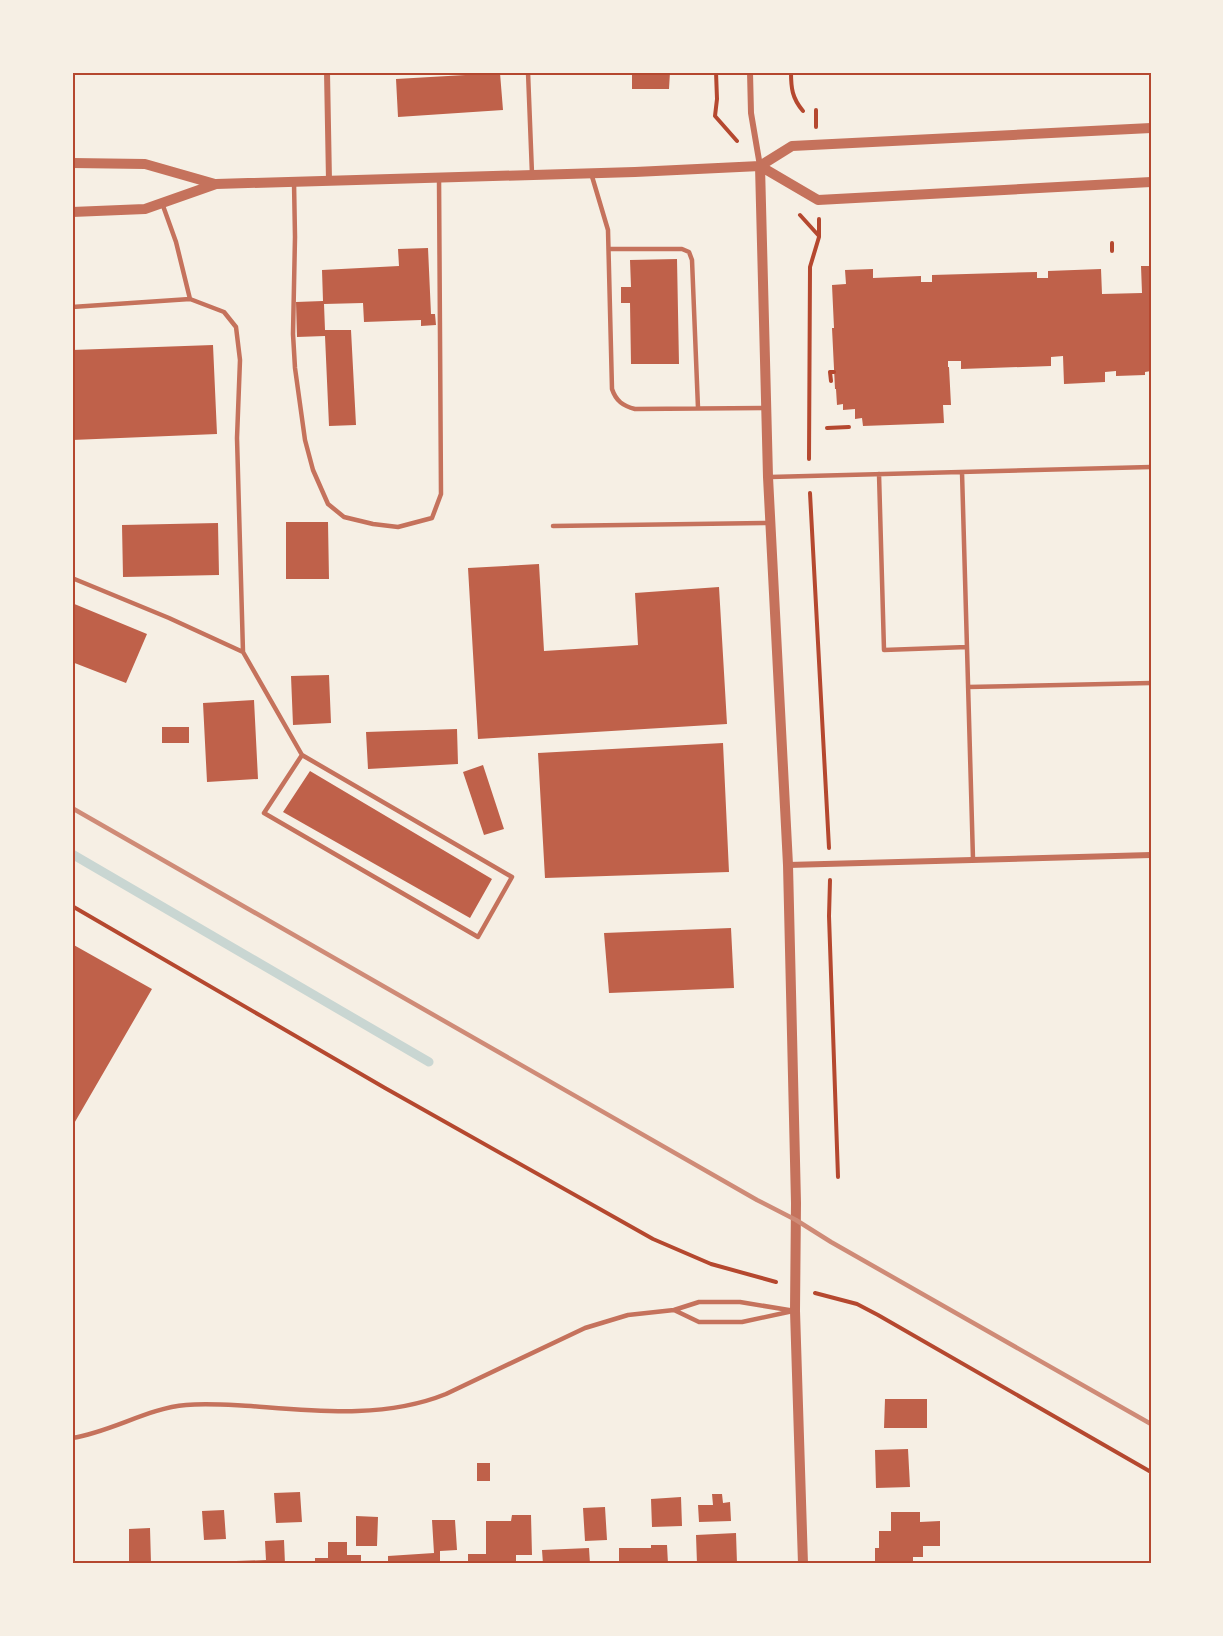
<svg xmlns="http://www.w3.org/2000/svg" width="1223" height="1636" font-family="Karla,sans-serif">
  <rect width="100%" height="100%" fill="#f6efe4"/>
  <g fill="none" stroke-linecap="round" stroke-linejoin="round">
    <path stroke="#c9d6d2" stroke-width="9" d="M 72,854 L 429,1062"/>
  </g>
  <path fill="#bf614a" d="M 632,72 L 670,72 L 669,89 L 632,89 Z
    M 500,73 L 503,110 L 398,117 L 396,79 Z
    M 428,248 L 431,314 L 435,314 L 436,325 L 421,326 L 421,320 L 364,322 L 363,303 L 324,304 L 325,330 L 351,330 L 356,425 L 329,426 L 325,336 L 297,337 L 296,302 L 323,301 L 322,270 L 399,266 L 398,249 Z
    M 677,259 L 679,364 L 631,364 L 630,303 L 621,303 L 621,287 L 631,287 L 630,260 Z
    M 1141,266 L 1151,266 L 1151,371 L 1145,372 L 1145,375 L 1116,376 L 1116,371 L 1105,372 L 1105,382 L 1064,384 L 1063,356 L 1051,357 L 1051,366 L 961,369 L 961,361 L 948,361 L 948,367 L 949,367 L 951,405 L 943,405 L 944,423 L 863,426 L 862,418 L 855,419 L 855,409 L 843,410 L 843,404 L 837,405 L 836,389 L 835,389 L 832,328 L 834,328 L 832,285 L 846,284 L 845,270 L 873,269 L 873,278 L 921,276 L 921,282 L 932,282 L 932,275 L 1037,272 L 1037,278 L 1048,278 L 1048,271 L 1101,269 L 1102,294 L 1142,293 Z
    M 213,345 L 217,434 L 72,440 L 72,350 Z
    M 286,522 L 328,522 L 329,579 L 286,579 Z
    M 218,523 L 219,575 L 123,577 L 122,525 Z
    M 539,564 L 544,651 L 638,645 L 635,593 L 719,587 L 727,724 L 478,739 L 468,568 Z
    M 72,603 L 147,634 L 126,683 L 72,662 Z
    M 329,675 L 331,723 L 293,725 L 291,676 Z
    M 254,700 L 258,779 L 207,782 L 203,703 Z
    M 162,727 L 189,727 L 189,743 L 162,743 Z
    M 457,729 L 458,764 L 368,769 L 366,732 Z
    M 723,743 L 729,872 L 545,878 L 538,753 Z
    M 483,765 L 504,829 L 484,835 L 463,772 Z
    M 310,771 L 492,879 L 470,918 L 283,812 Z
    M 731,928 L 734,988 L 609,993 L 604,933 Z
    M 72,944 L 152,989 L 72,1127 Z
    M 885,1399 L 927,1399 L 927,1428 L 884,1428 Z
    M 908,1449 L 910,1487 L 876,1488 L 875,1450 Z
    M 477,1463 L 490,1463 L 490,1481 L 477,1481 Z
    M 300,1492 L 302,1522 L 276,1523 L 274,1493 Z
    M 712,1494 L 722,1494 L 723,1503 L 730,1502 L 731,1521 L 699,1522 L 698,1505 L 713,1505 Z
    M 681,1497 L 682,1526 L 652,1527 L 651,1499 Z
    M 605,1507 L 607,1540 L 585,1541 L 583,1508 Z
    M 224,1510 L 226,1539 L 204,1540 L 202,1511 Z
    M 891,1512 L 920,1512 L 920,1522 L 940,1521 L 940,1546 L 923,1546 L 923,1557 L 913,1557 L 913,1564 L 875,1564 L 875,1548 L 879,1548 L 879,1531 L 891,1531 Z
    M 512,1515 L 531,1515 L 532,1555 L 516,1555 L 516,1564 L 468,1564 L 468,1554 L 486,1554 L 486,1521 L 511,1521 Z
    M 356,1516 L 378,1517 L 377,1546 L 356,1546 Z
    M 432,1520 L 455,1520 L 457,1550 L 440,1551 L 440,1564 L 388,1564 L 388,1556 L 434,1553 Z
    M 150,1528 L 151,1563 L 129,1564 L 129,1529 Z
    M 736,1533 L 737,1564 L 697,1564 L 696,1535 Z
    M 284,1540 L 285,1564 L 236,1564 L 236,1561 L 266,1560 L 265,1541 Z
    M 328,1542 L 347,1542 L 347,1555 L 361,1555 L 361,1564 L 315,1564 L 315,1558 L 328,1558 Z
    M 651,1545 L 667,1545 L 668,1564 L 619,1564 L 619,1548 L 651,1548 Z
    M 589,1548 L 590,1564 L 543,1564 L 542,1550 Z"/>
  <g fill="none" stroke-linecap="round" stroke-linejoin="round">
    <path stroke="#b5482f" stroke-width="4" d="M 716,72 L 717,99 L 715,116 L 737,141
      M 791,72 C 791,88 792,98 803,111
      M 816,110 L 816,127
      M 800,215 L 819,236
      M 1112,243 L 1112,251
      M 831,381 L 830,372 L 834,372
      M 827,428 L 849,427
      M 809,459 L 810,267 L 819,237 L 819,219
      M 810,493 L 829,848
      M 830,880 L 829,916 L 838,1177
      M 72,906 L 385,1088 L 653,1239 L 711,1264 L 776,1282
      M 815,1293 L 857,1304 L 878,1315 L 1151,1472"/>
    <path stroke="#c5725c" stroke-width="4.5" d="M 528,72 L 532,174
      M 591,173 L 608,230 L 612,389 C 616,401 623,406 635,409 L 765,408
      M 294,182 L 295,237 L 293,334 L 295,368 L 305,440 L 313,470 L 328,504 L 344,517 L 373,524 L 398,527 L 432,518 L 441,494 L 439,177
      M 162,203 L 176,242 L 190,299 L 224,312 L 236,327 L 240,360 L 237,438 L 243,652 L 302,755 L 512,877 L 478,937 L 264,813 L 302,755
      M 609,249 L 682,249 L 689,252 L 692,260 L 698,408
      M 72,307 L 190,299
      M 962,472 L 973,859
      M 879,474 L 884,650 L 967,647
      M 770,477 L 1151,467
      M 553,526 L 770,523
      M 72,578 L 169,618 L 243,652
      M 968,687 L 1151,683
      M 674,1310 L 699,1322 L 742,1322 L 793,1311
      M 72,1438 C 111,1432 148,1408 186,1405 C 208,1403 229,1405 251,1406 C 316,1411 384,1419 446,1394 L 585,1328 L 628,1315 L 674,1310 L 699,1302 L 740,1302 L 795,1311"/>
    <path stroke="#c5725c" stroke-width="6" d="M 327,72 L 329,181
      M 750,72 L 751,113 L 760,166
      M 788,865 L 1151,855"/>
    <path stroke="#c5725c" stroke-width="10" d="M 72,163 L 145,164 L 215,184
      M 760,166 L 768,477 L 788,865 L 796,1203 L 795,1311 L 803,1564
      M 760,166 L 818,200 L 1151,182
      M 72,212 L 145,209 L 216,184 L 635,172 L 760,166 L 792,146 L 1151,128"/>
    <path stroke="#cf8b77" stroke-width="4.5" d="M 72,808 L 757,1200 L 796,1220 L 831,1242 L 1151,1424"/>
  </g>
  <rect width="1223" height="1636" fill="none" stroke="#f6efe4" stroke-width="147"/>
  <rect x="74" y="74" width="1076" height="1488" fill="none" stroke="#b5482f" stroke-width="2"/>
</svg>
